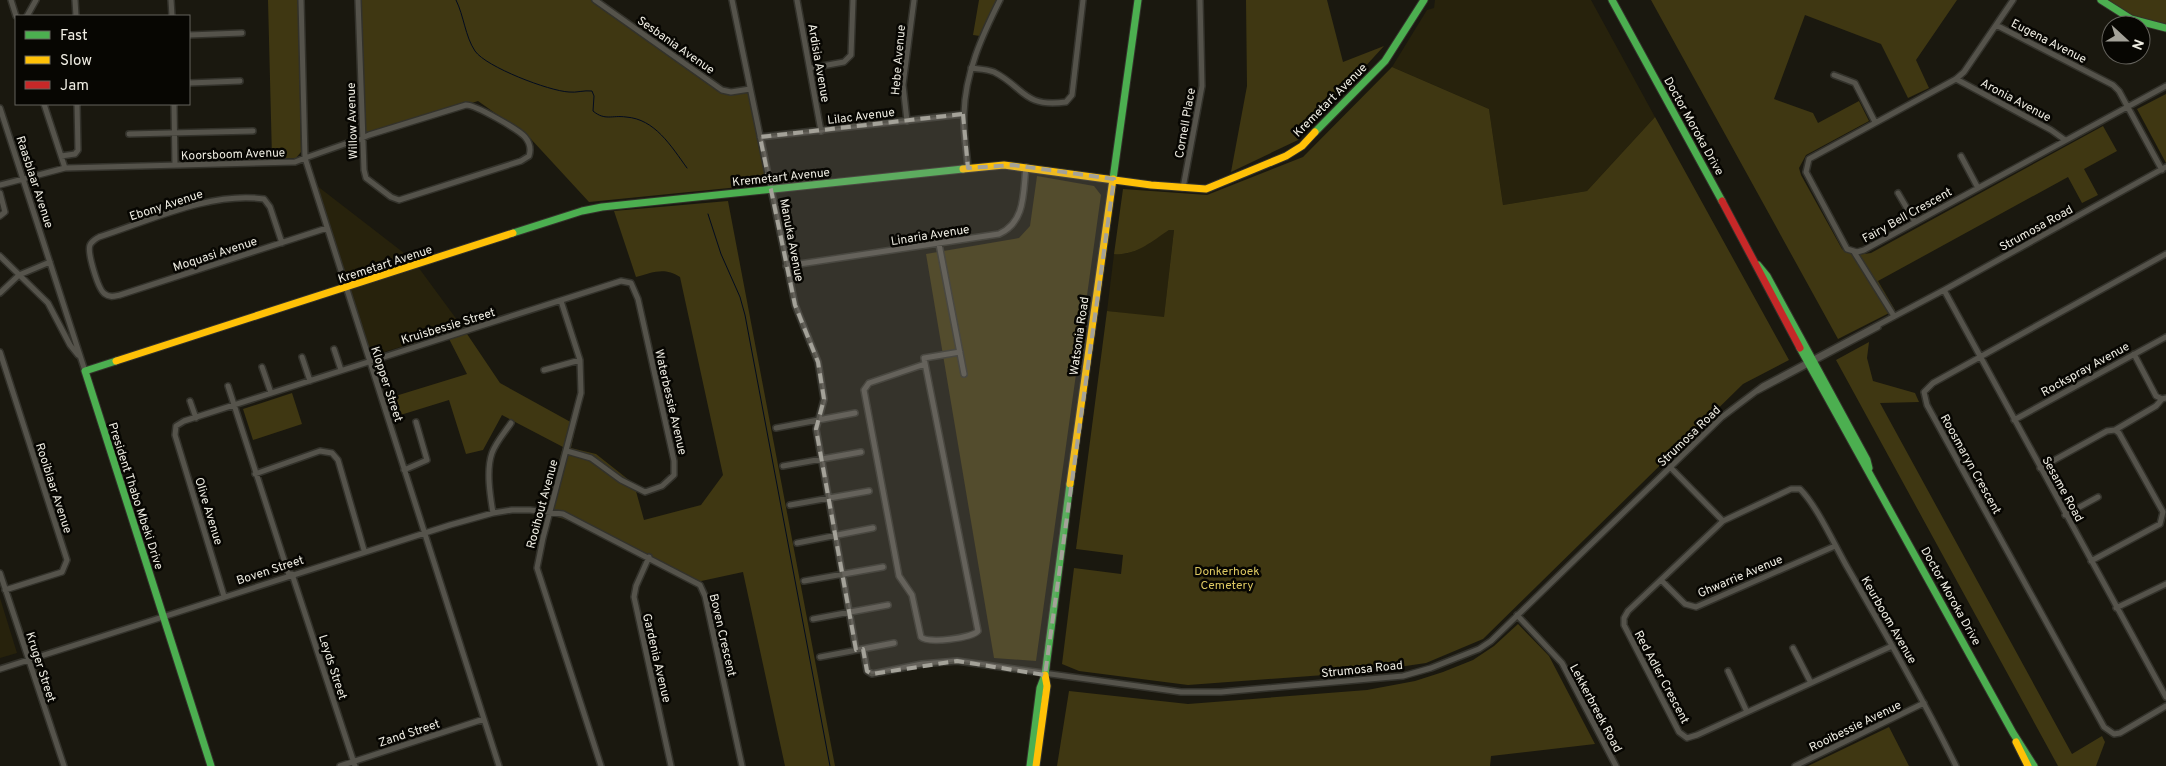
<svg xmlns="http://www.w3.org/2000/svg" width="2166" height="766" font-family="Overpass,sans-serif">
  <rect width="100%" height="100%" fill="#1a180f"/>
  <path fill="#27220c" d="M 1435,0 L 1591,0 L 1655,117 L 1587,191 L 1503,205 L 1489,109 L 1392,67 L 1427,10 L 1434,8 Z
    M 316,185 L 413,260 L 463,328 L 371,356 Z
    M 1169,230 L 1174,230 L 1164,318 L 1107,311 L 1114,254 L 1125,254 L 1137,250 Z
    M 0,598 L 17,653 L 0,658 Z"/>
  <path fill="#3f3712" d="M 268,0 L 298,0 L 301,152 L 296,158 L 272,158 Z
    M 359,0 L 592,0 L 723,94 L 750,89 L 770,184 L 589,202 L 530,138 L 478,101 L 362,138 Z
    M 979,0 L 997,0 L 980,36 L 973,35 Z
    M 1246,0 L 1327,0 L 1343,62 L 1384,46 L 1298,140 L 1231,172 L 1247,86 Z
    M 1651,0 L 1957,0 L 1916,60 L 1929,88 L 1908,98 L 1881,44 L 1805,15 L 1774,99 L 1813,113 L 1818,123 L 1859,101 L 1869,121 L 1806,155 L 1799,168 L 1801,175 L 1842,249 C 1852,256 1859,255 1871,253 L 2103,126 L 2117,151 L 2084,169 L 2098,195 L 2082,203 L 2068,177 L 1878,281 L 1895,310 L 1838,339 Z
    M 2107,0 L 2166,0 L 2166,25 L 2140,20 Z
    M 1392,67 L 1489,109 L 1503,205 L 1587,191 L 1655,117 L 1789,360 L 1743,384 L 1483,639 L 1426,663 L 1365,672 L 1188,685 L 1079,671 L 1062,664 L 1074,568 L 1121,574 L 1123,555 L 1076,549 L 1107,311 L 1164,317 L 1174,230 L 1169,230 C 1152,241 1136,256 1114,254 L 1123,189 L 1207,195 L 1303,157 Z
    M 2166,94 L 2166,163 L 2137,109 Z
    M 1037,176 L 1094,186 L 1101,195 L 1036,661 L 994,658 L 926,254 L 1019,238 L 1030,226 Z
    M 728,201 L 835,766 L 785,766 L 743,572 L 692,583 L 579,524 L 545,513 L 563,447 L 502,415 L 483,450 L 466,454 L 449,400 L 394,417 L 389,398 L 467,374 L 446,333 L 463,328 L 500,383 L 576,425 L 571,448 L 596,454 L 634,484 L 644,520 L 701,505 L 723,475 L 680,277 C 664,267 654,272 636,277 L 614,211 Z
    M 1869,342 L 1867,358 L 1873,381 L 1915,393 L 1919,402 L 1880,403 L 2072,754 L 2102,736 L 2105,742 L 2096,766 L 2058,766 L 1836,360 Z
    M 292,393 L 302,424 L 253,440 L 243,409 Z
    M 1518,624 L 1549,656 L 1595,744 L 1491,756 L 1490,766 L 1057,766 L 1069,691 L 1188,704 L 1367,690 L 1415,681 L 1443,672 L 1473,660 L 1494,646 Z
    M 1889,727 L 1909,766 L 1808,766 Z"/>
  <g fill="none" stroke-linecap="round" stroke-linejoin="round">
    <path stroke="#020b1f" stroke-width="1" d="M 456,0 C 464,16 465,36 475,51 C 486,67 549,91 569,92 C 576,93 584,90 592,91 L 594,96 L 593,111 C 605,121 612,115 626,117 C 655,119 671,146 687,168
      M 708,214 L 721,254 L 740,297 L 745,315 L 830,766"/>
    <g stroke="#33322b" stroke-width="8">
      <path id="street" d="M 11,0 L 16,16
        M 75,0 L 76,16
        M 171,0 L 172,16
        M 301,0 L 305,158 L 499,766
        M 595,0 L 722,90 L 731,92 L 750,89
        M 732,0 L 795,305 L 818,362 L 824,399 L 816,429 L 856,650
        M 797,0 L 821,131
        M 2013,0 L 1964,72 L 1956,79 L 1809,159 L 1806,172 L 1847,249 L 1857,252 L 1864,250 L 2166,86
        M 27,16 L 36,0
        M 1996,25 L 2113,85 L 2119,91 L 2162,170
        M 189,35 L 242,33
        M 811,68 L 844,62 L 851,55 L 853,0
        M 971,68 C 978,69 987,69 994,72 C 1024,87 1023,108 1066,102 L 1072,95 L 1083,0
        M 1834,75 L 1855,83 L 1875,122
        M 1956,79 L 2051,130 L 2065,140
        M 189,83 L 240,81
        M 44,104 L 65,168
        M 174,104 L 175,165
        M 0,108 L 85,371
        M 907,121 L 903,85 L 914,0
        M 129,134 L 253,131
        M 760,137 L 963,114
        M 61,156 L 75,154 L 78,150 L 77,104
        M 1961,156 L 1978,188
        M 968,168 C 967,151 963,132 964,114 C 965,73 982,36 1000,0
        M 0,185 L 65,168 L 295,162 L 305,158 L 362,138 L 369,135 L 466,105 C 476,105 519,130 525,137 C 530,143 531,150 529,156 L 521,161 L 399,200 L 391,197 L 366,178 L 364,170 L 358,0
        M 1183,188 L 1202,86 L 1200,0
        M 0,193 L 5,212 L 0,216
        M 1898,193 L 1915,222
        M 282,243 L 270,207 L 264,199 C 211,191 149,221 99,237 C 96,239 92,241 90,245 C 87,252 98,290 105,294 C 110,298 115,296 120,295 L 327,228
        M 939,244 L 964,374
        M 1854,252 L 1894,316
        M 2166,254 L 1933,383 L 1924,392 L 1927,405 L 2104,727 L 2114,734 L 2120,733 L 2166,706
        M 0,256 L 48,303 L 70,345 L 78,355
        M 786,266 L 999,234 C 1026,222 1023,192 1026,167
        M 1944,290 L 2166,697
        M 0,293 L 19,275 L 50,262
        M 561,301 L 580,360 L 581,393 L 543,538 L 537,568 L 601,766
        M 334,349 L 341,370
        M 0,352 L 67,560 L 62,572 L 5,590
        M 2134,354 L 2156,396 L 2162,399 L 2166,398
        M 302,357 L 310,381
        M 925,364 L 869,383 L 864,390 L 899,576 L 912,595 L 921,637 C 928,644 972,638 978,631 L 924,358 L 960,352
        M 262,367 L 271,393
        M 544,370 L 580,360
        M 228,386 L 289,575
        M 1757,391 L 1878,327
        M 190,401 L 196,418
        M 2014,420 L 2166,337
        M 776,428 L 855,413
        M 2115,430 L 2156,406 L 2162,399
        M 783,466 L 861,452
        M 1671,468 L 1723,521
        M 2040,468 L 2107,431 L 2115,430 L 2119,433 L 2163,512 L 2160,524 L 2091,561
        M 404,470 L 427,460 L 416,422
        M 255,474 L 320,451 L 332,453 L 338,460 L 364,550
        M 790,505 L 869,491
        M 493,513 C 490,495 486,470 492,453 C 496,442 505,432 511,423
        M 2065,515 L 2098,497
        M 797,543 L 873,528
        M 649,557 L 636,586 L 634,597 L 671,766
        M 0,573 L 64,766
        M 292,574 L 355,766
        M 1661,580 L 1685,604 L 1696,607 L 1835,546
        M 804,581 L 883,567
        M 224,596 L 175,435 L 176,426 L 184,421 L 621,281 L 631,283 L 638,299 L 674,461 L 674,475 L 662,486 L 645,492 L 621,480 L 591,458 L 567,451
        M 2116,608 L 2166,584
        M 1517,615 L 1562,663 L 1616,766
        M 813,619 L 888,605
        M 1892,646 L 1697,735 L 1687,738 L 1679,732 L 1624,625 L 1624,618 L 1628,611 L 1723,521 L 1791,489 L 1800,489 C 1817,506 1834,544 1846,565 C 1884,631 1922,697 1956,766
        M 1793,648 L 1811,683
        M 863,649 L 867,671 L 872,674 L 922,664 L 957,661 L 1181,692 L 1221,692 L 1403,676 L 1431,668 L 1479,649 L 1491,641 L 1722,417 L 1763,386 L 1944,290 L 2166,167
        M 820,657 L 894,643
        M 0,669 L 450,525 L 493,513 L 512,510 L 530,510 L 563,514 L 700,585 L 705,596 L 742,766
        M 1728,671 L 1747,712
        M 340,766 L 484,719
        M 1795,766 L 1924,703"/>
    </g>
    <g stroke="#33322b" stroke-width="9">
      <path id="fast" d="M 1612,0 L 1722,201
        M 2101,0 L 2131,19 L 2166,28
        M 1315,132 L 1385,61 L 1424,0
        M 1113,179 L 1138,0
        M 513,233 L 582,211 L 602,207 L 963,169
        M 1758,265 L 1767,276 L 1867,460 L 1869,468
        M 1800,348 L 2013,733 L 2034,766
        M 116,361 L 85,371 L 211,766
        M 1030,766 L 1040,688 L 1045,675 L 1070,484"/>
    </g>
    <g stroke="#33322b" stroke-width="9">
      <path id="slow" d="M 963,169 L 1004,165 L 1151,185 L 1206,189 L 1286,156 L 1302,146 L 1315,132
        M 116,361 L 513,233
        M 1070,484 L 1113,179
        M 2016,742 L 2028,766
        M 1036,766 L 1047,686 L 1045,675"/>
    </g>
    <g stroke="#33322b" stroke-width="9">
      <path id="jam" d="M 1722,201 L 1800,348"/>
    </g>
    <use href="#street" stroke="#55534b" stroke-width="5"/>
    <use href="#fast" stroke="#4caf50" stroke-width="7"/>
    <use href="#slow" stroke="#ffc107" stroke-width="7"/>
    <use href="#jam" stroke="#c62828" stroke-width="7"/>
  </g>
  <path fill="#a4a299" fill-opacity="0.2" stroke="#a4a299" stroke-width="4" stroke-dasharray="10 6" stroke-linejoin="round" d="M 963,114 L 968,168 L 1013,165 L 1114,179 L 1045,675 L 957,661 L 872,674 L 867,671 L 863,649 L 856,650 L 816,429 L 824,399 L 818,362 L 795,305 L 760,137 Z"/>
  <g text-anchor="middle" stroke-width="5" stroke-linejoin="round" paint-order="stroke">
    <g font-size="12" fill="#efede3" stroke="#070602">
      <text transform="translate(2049 41) rotate(27)" y="4">Eugena Avenue</text>
      <text transform="translate(676 45) rotate(35)" y="4">Sesbania Avenue</text>
      <text transform="translate(898 60) rotate(-85)" y="4">Hebe Avenue</text>
      <text transform="translate(819 63) rotate(80)" y="4">Ardisia Avenue</text>
      <text transform="translate(1330 100) rotate(-45)" y="4">Kremetart Avenue</text>
      <text transform="translate(2016 100) rotate(28)" y="4">Aronia Avenue</text>
      <text transform="translate(861 116) rotate(-7)" y="4">Lilac Avenue</text>
      <text transform="translate(352 121) rotate(-92)" y="4">Willow Avenue</text>
      <text transform="translate(1185 123) rotate(-80)" y="4">Cornell Place</text>
      <text transform="translate(1694 126) rotate(61)" y="4">Doctor Moroka Drive</text>
      <text transform="translate(233 154) rotate(-2)" y="4">Koorsboom Avenue</text>
      <text transform="translate(781 177) rotate(-6)" y="4">Kremetart Avenue</text>
      <text transform="translate(35 182) rotate(72)" y="4">Raasblaar Avenue</text>
      <text transform="translate(166 205) rotate(-18)" y="4">Ebony Avenue</text>
      <text transform="translate(1907 215) rotate(-29)" y="4">Fairy Bell Crescent</text>
      <text transform="translate(2036 228) rotate(-29)" y="4">Strumosa Road</text>
      <text transform="translate(930 235) rotate(-9)" y="4">Linaria Avenue</text>
      <text transform="translate(792 240) rotate(79)" y="4">Manuka Avenue</text>
      <text transform="translate(215 254) rotate(-18)" y="4">Moquasi Avenue</text>
      <text transform="translate(385 264) rotate(-18)" y="4">Kremetart Avenue</text>
      <text transform="translate(448 326) rotate(-17)" y="4">Kruisbessie Street</text>
      <text transform="translate(1079 336) rotate(-82)" y="4">Watsonia Road</text>
      <text transform="translate(2085 369) rotate(-29)" y="4">Rockspray Avenue</text>
      <text transform="translate(387 384) rotate(72)" y="4">Klopper Street</text>
      <text transform="translate(671 402) rotate(77)" y="4">Waterbessie Avenue</text>
      <text transform="translate(1689 436) rotate(-44)" y="4">Strumosa Road</text>
      <text transform="translate(1971 464) rotate(61)" y="4">Roosmaryn Crescent</text>
      <text transform="translate(54 488) rotate(72)" y="4">Rooiblaar Avenue</text>
      <text transform="translate(2063 489) rotate(61)" y="4">Sesame Road</text>
      <text transform="translate(136 496) rotate(72)" y="4">President Thabo Mbeki Drive</text>
      <text transform="translate(542 504) rotate(-75)" y="4">Rooihout Avenue</text>
      <text transform="translate(209 511) rotate(73)" y="4">Olive Avenue</text>
      <text transform="translate(270 570) rotate(-18)" y="4">Boven Street</text>
      <text transform="translate(1740 576) rotate(-23)" y="4">Ghwarrie Avenue</text>
      <text transform="translate(1951 596) rotate(61)" y="4">Doctor Moroka Drive</text>
      <text transform="translate(1889 620) rotate(60)" y="4">Keurboom Avenue</text>
      <text transform="translate(723 635) rotate(77)" y="4">Boven Crescent</text>
      <text transform="translate(657 658) rotate(77)" y="4">Gardenia Avenue</text>
      <text transform="translate(41 667) rotate(72)" y="4">Kruger Street</text>
      <text transform="translate(333 667) rotate(72)" y="4">Leyds Street</text>
      <text transform="translate(1362 669) rotate(-6)" y="4">Strumosa Road</text>
      <text transform="translate(1662 677) rotate(62)" y="4">Red Adler Crescent</text>
      <text transform="translate(1596 708) rotate(62)" y="4">Lekkerbreek Road</text>
      <text transform="translate(1855 726) rotate(-26)" y="4">Rooibessie Avenue</text>
      <text transform="translate(409 733) rotate(-18)" y="4">Zand Street</text>
    </g>
    <g font-size="12" fill="#dcc761" stroke="#070602">
      <text x="1227" y="575">Donkerhoek<tspan x="1227" dy="14">Cemetery</tspan></text>
    </g>
  </g>
  <rect x="15" y="15" width="175" height="90" fill="#070602" stroke="#64625c"/>
  <rect x="25" y="31" width="25" height="8" fill="#4caf50" stroke="#64625c"/>
  <text x="60" y="40" font-size="15" fill="#efede3">Fast</text>
  <rect x="25" y="56" width="25" height="8" fill="#ffc107" stroke="#64625c"/>
  <text x="60" y="65" font-size="15" fill="#efede3">Slow</text>
  <rect x="25" y="81" width="25" height="8" fill="#c62828" stroke="#64625c"/>
  <text x="60" y="90" font-size="15" fill="#efede3">Jam</text>
  <g transform="translate(2126 40) rotate(111)"><circle r="24" fill="#070602" stroke="#64625c"/>
  <path d="M0-4L9 19L0 12L-9 19Z" fill="#a4a299"/>
  <text y="-8" font-size="14" font-weight="bold" text-anchor="middle" fill="#efede3">N</text>
  </g>
</svg>
